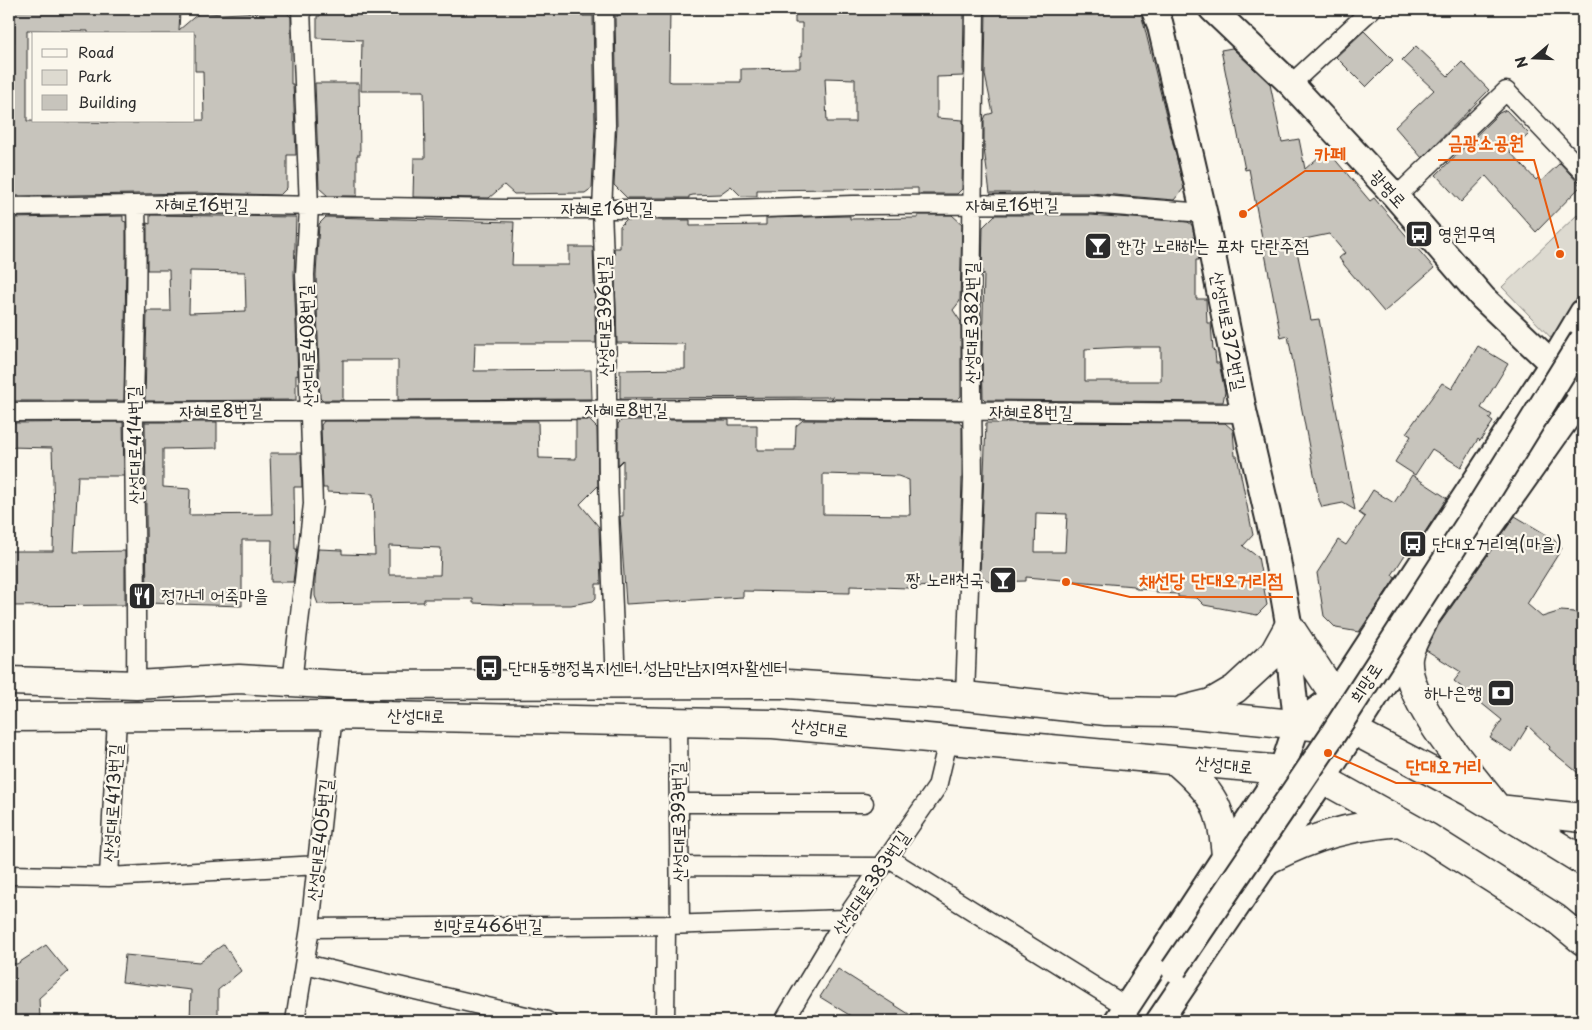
<svg xmlns="http://www.w3.org/2000/svg" width="1592" height="1030" font-family="'Playpen Sans','Poor Story',sans-serif">
  <rect width="100%" height="100%" fill="#fbf7ec"/>
  <filter id="ink" filterUnits="userSpaceOnUse"><feTurbulence type="fractalNoise" baseFrequency=".02" numOctaves="2"/><feDisplacementMap in="SourceGraphic" scale="10" xChannelSelector="R" yChannelSelector="G"/><feConvolveMatrix kernelMatrix="1 2 1 2 8 2 1 2 1" color-interpolation-filters="sRGB"/></filter>
  <g filter="url(#ink)">
    <path fill="#dddad0" stroke="#84827e" d="M 1577,215 L 1583,221 L 1583,302 L 1557,344 L 1502,287 Z"/>
    <path fill="#c7c4bc" stroke="#2b2b2b" fill-rule="evenodd" d="M 320,9 L 578,9 L 578,13 L 583,13 L 583,16 L 593,16 L 595,125 L 592,188 L 585,193 L 514,194 L 504,185 L 489,198 L 413,197 L 414,158 L 425,158 L 424,91 L 361,91 L 362,40 L 317,38 L 317,16 L 320,16 Z
      M 617,9 L 670,9 L 669,81 L 672,82 L 741,82 L 741,69 L 800,68 L 800,56 L 802,56 L 802,23 L 795,23 L 795,9 L 840,9 L 840,12 L 867,9 L 964,9 L 963,76 L 937,77 L 937,118 L 963,120 L 962,189 L 957,194 L 918,194 L 918,188 L 757,190 L 757,196 L 741,196 L 731,186 L 720,194 L 693,195 L 689,196 L 689,198 L 627,198 L 614,185 L 617,125 L 615,16 L 618,16 ZM 825,78 L 855,79 L 855,122 L 827,122 Z
      M 986,9 L 1140,9 L 1184,188 L 1174,200 L 1091,193 L 990,193 L 984,149 L 984,120 L 986,115 L 993,113 L 985,75 Z
      M 71,10 L 74,13 L 127,12 L 127,10 L 180,12 L 179,30 L 200,12 L 221,14 L 285,11 L 291,17 L 291,84 L 293,84 L 296,155 L 287,155 L 287,188 L 280,195 L 198,193 L 12,196 L 12,187 L 9,187 L 9,70 L 11,43 L 14,43 L 14,11 ZM 27,30 L 88,31 L 88,34 L 195,34 L 195,71 L 203,71 L 204,120 L 138,121 L 138,123 L 27,121 Z
      M 1364,31 L 1393,60 L 1366,87 L 1336,57 Z
      M 1416,46 L 1448,76 L 1462,62 L 1489,90 L 1422,158 L 1395,127 L 1434,90 L 1402,60 Z
      M 1232,48 L 1270,84 L 1282,142 L 1299,139 L 1305,169 L 1327,150 L 1370,201 L 1374,198 L 1434,268 L 1384,312 L 1345,266 L 1339,258 L 1345,253 L 1329,234 L 1295,241 L 1311,320 L 1319,319 L 1355,510 L 1343,503 L 1322,507 L 1319,500 L 1288,336 L 1281,338 L 1249,169 L 1245,170 L 1221,50 Z
      M 315,83 L 359,83 L 360,155 L 357,155 L 357,196 L 328,196 L 319,188 Z
      M 1506,110 L 1529,134 L 1510,152 L 1536,180 L 1538,178 L 1541,181 L 1560,163 L 1581,186 L 1536,232 L 1486,176 L 1461,202 L 1436,175 L 1499,113 Z
      M 150,215 L 296,217 L 294,275 L 298,376 L 296,375 L 296,400 L 145,401 L 147,311 L 170,311 L 169,270 L 147,270 L 147,223 L 150,224 ZM 190,271 L 245,272 L 246,311 L 189,313 Z
      M 918,215 L 952,215 L 962,224 L 960,301 L 953,310 L 961,322 L 961,396 L 957,400 L 831,399 L 833,397 L 620,398 L 620,370 L 685,369 L 685,344 L 617,343 L 614,248 L 620,248 L 620,226 L 626,220 L 690,220 L 690,226 L 766,225 L 766,218 L 846,216 L 850,216 L 850,219 L 918,218 Z
      M 995,215 L 1090,215 L 1188,222 L 1192,225 L 1199,260 L 1196,260 L 1196,299 L 1206,299 L 1207,323 L 1211,323 L 1213,350 L 1215,352 L 1216,363 L 1219,363 L 1225,392 L 1223,402 L 985,400 L 983,398 L 982,352 L 984,273 L 982,276 L 983,227 ZM 1126,347 L 1161,347 L 1161,381 L 1085,381 L 1085,349 Z
      M 123,216 L 123,221 L 126,222 L 126,257 L 124,401 L 9,401 L 9,218 Z
      M 326,217 L 514,222 L 512,265 L 569,265 L 569,247 L 593,247 L 596,343 L 475,343 L 474,371 L 591,370 L 592,399 L 398,400 L 398,360 L 343,360 L 343,400 L 322,400 L 320,398 L 316,275 L 319,224 Z
      M 1478,346 L 1508,364 L 1481,408 L 1492,415 L 1489,419 L 1493,422 L 1480,441 L 1478,439 L 1461,467 L 1432,449 L 1415,475 L 1395,462 L 1411,436 L 1406,433 L 1442,383 L 1452,389 Z
      M 576,420 L 589,420 L 597,428 L 598,486 L 580,504 L 599,527 L 601,584 L 596,584 L 596,598 L 593,601 L 571,605 L 517,605 L 473,603 L 473,599 L 424,599 L 424,602 L 318,604 L 315,596 L 315,581 L 318,549 L 342,550 L 342,554 L 375,555 L 373,494 L 327,492 L 327,488 L 323,488 L 321,425 L 324,421 L 538,421 L 539,458 L 576,459 ZM 389,546 L 441,548 L 440,575 L 389,575 Z
      M 622,420 L 729,420 L 729,425 L 757,425 L 757,450 L 795,450 L 796,426 L 803,420 L 959,421 L 962,425 L 962,479 L 959,583 L 908,588 L 850,586 L 850,593 L 743,591 L 743,597 L 626,604 L 620,516 L 623,516 L 623,460 L 618,465 L 618,424 ZM 823,474 L 898,476 L 909,480 L 910,515 L 823,514 Z
      M 123,422 L 124,476 L 78,476 L 74,552 L 125,551 L 125,605 L 9,606 L 9,551 L 53,551 L 54,512 L 52,448 L 9,447 L 9,423 Z
      M 145,422 L 217,422 L 217,448 L 163,449 L 163,487 L 190,489 L 189,515 L 272,514 L 270,453 L 301,453 L 302,487 L 294,487 L 295,549 L 297,549 L 293,582 L 271,582 L 272,540 L 242,540 L 242,606 L 147,603 Z
      M 1005,422 L 1225,423 L 1233,430 L 1235,456 L 1237,456 L 1253,535 L 1243,546 L 1258,557 L 1267,605 L 1257,615 L 1204,605 L 1197,598 L 1178,597 L 1178,594 L 1156,593 L 1156,590 L 1136,589 L 1134,586 L 1026,577 L 1026,581 L 989,582 L 980,574 L 986,423 L 1006,423 ZM 1036,513 L 1067,514 L 1065,552 L 1035,552 Z
      M 1412,475 L 1447,498 L 1423,535 L 1419,533 L 1392,575 L 1396,577 L 1359,632 L 1336,628 L 1324,616 L 1317,573 L 1338,540 L 1346,545 L 1365,517 L 1359,513 L 1373,490 L 1394,503 Z
      M 1515,516 L 1552,538 L 1562,548 L 1527,604 L 1542,617 L 1561,611 L 1574,612 L 1583,619 L 1583,777 L 1549,749 L 1550,747 L 1528,726 L 1512,752 L 1490,738 L 1502,720 L 1454,681 L 1461,672 L 1426,650 L 1438,626 Z
      M 224,944 L 241,971 L 218,990 L 218,1021 L 190,1021 L 191,990 L 122,982 L 125,955 L 199,962 Z
      M 46,945 L 68,972 L 39,998 L 40,1021 L 10,1021 L 9,963 L 17,964 Z
      M 838,969 L 920,1021 L 859,1021 L 820,997 Z"/>
    <g fill="none" stroke-linecap="round" stroke-linejoin="round">
      <g stroke="#2b2b2b" stroke-width="21">
        <path id="street" d="M 604,9 L 606,125 L 602,209 L 606,309 L 608,481 L 616,684
          M 1291,84 L 1372,9
          M 1396,197 L 1506,91 L 1583,172
          M 136,205 C 138,274 135,342 134,410 C 134,502 137,593 136,685
          M 9,207 L 198,204 L 503,209 L 732,209 L 852,205 L 1090,204 L 1204,213
          M 9,412 L 794,409 L 1244,413
          M 292,682 L 313,504 L 305,275 L 309,207 L 301,9
          M 965,696 L 973,479 L 971,310 L 975,9
          M 678,720 L 680,924
          M 679,803 L 864,803
          M 888,858 L 1127,1007
          M 680,866 L 882,867
          M 9,875 L 109,877 L 318,865
          M 109,877 L 117,718
          M 310,928 L 666,925 L 845,919
          M 305,964 L 547,1021
          M 295,1021 L 310,928 L 333,715
          M 665,1021 L 666,925
          M 784,1021 L 845,919 L 937,787 L 948,741"/>
      </g>
      <g stroke="#2b2b2b" stroke-width="29">
        <path id="secondary" d="M 1212,9 L 1291,84 L 1396,197 L 1483,298 L 1578,388
          M 1297,725 L 1335,696 L 1552,364 L 1583,312
          M 1117,1021 L 1282,770 L 1297,725 L 1290,661 L 1289,626 L 1275,546 L 1244,413 L 1204,213 L 1160,24 L 1154,9
          M 1159,1021 L 1323,779 L 1423,622 L 1583,395"/>
      </g>
      <g stroke="#2b2b2b" stroke-width="31">
        <path id="primary" d="M 1423,622 C 1418,633 1409,647 1408,658 C 1404,700 1473,776 1498,809 L 1583,818
          M 9,681 L 136,685 L 239,679 L 341,685 L 788,684 L 965,696 L 1106,711 L 1172,712 L 1353,730 L 1470,792 L 1583,861
          M 1183,710 L 1211,703 L 1235,689 L 1274,653 L 1289,626 L 1335,696 L 1353,730
          M 9,717 L 333,715 L 773,724 L 1282,770 L 1323,779 L 1429,838 L 1555,918 L 1583,941
          M 1176,761 C 1213,793 1222,806 1226,856
          M 1269,859 C 1318,835 1346,827 1400,822"/>
      </g>
      <use href="#street" stroke="#fbf7ec" stroke-width="18"/>
      <use href="#secondary" stroke="#fbf7ec" stroke-width="25"/>
      <use href="#primary" stroke="#fbf7ec" stroke-width="28"/>
      <g stroke="#2b2b2b" stroke-width="29" stroke-linecap="butt">
        <path id="secondary-bridge" d="M 1174,969 L 1331,737 L 1468,525 L 1583,339"/>
      </g>
      <use href="#secondary-bridge" stroke="#fbf7ec" stroke-width="25"/>
    </g>
  </g>
  <defs>
    <g id="bus-square" transform="scale(1.4375)"><rect x="-9" y="-9" width="18" height="18" rx="4" fill="#2b2b2b" stroke="#fbf7ec"/><path d="M-5-6H5V4H4V6H2V4H-2V6H-4V4H-5ZM-3.5-4V0h7V-4ZM-3.5 1.2v1.5H-2V1.2ZM2 1.2v1.5H3.5V1.2Z" fill="#fff"/></g>
    <g id="bar-square" transform="scale(1.4375)"><rect x="-9" y="-9" width="18" height="18" rx="4" fill="#2b2b2b" stroke="#fbf7ec"/><path d="M-6-5H6L.8 .8V4.5H3.5V6h-7V4.5H-.8V.8Z" fill="#fff"/></g>
    <g id="restaurant-square" transform="scale(1.4375)"><rect x="-9" y="-9" width="18" height="18" rx="4" fill="#2b2b2b" stroke="#fbf7ec"/><path d="M-5-6h1v4h1v-4h1v4h1v-4h1v5L-1.5 .5V6h-2V.5L-5-1ZM5-6V6H3V1.5H1.5Q1.5-4 5-6Z" fill="#fff"/></g>
    <g id="bank-square" transform="scale(1.4375)"><rect x="-9" y="-9" width="18" height="18" rx="4" fill="#2b2b2b" stroke="#fbf7ec"/><path d="M-6-4H6V4H-6ZM0-2.3a2.3 2.3 0 1 0 0 4.6a2.3 2.3 0 1 0 0-4.6Z" fill="#fff"/></g>
  </defs>
  <g fill-rule="evenodd">
    <use href="#bus-square" x="1419" y="234"/>
    <use href="#bar-square" x="1098" y="246"/>
    <use href="#bus-square" x="1413" y="544"/>
    <use href="#bar-square" x="1003" y="580"/>
    <use href="#restaurant-square" x="142" y="596"/>
    <use href="#bus-square" x="489" y="668"/>
    <use href="#bank-square" x="1501" y="693"/>
  </g>
  <g text-anchor="middle" stroke-width="4.5" stroke-linejoin="round" paint-order="stroke">
    <g font-size="18" fill="#2b2b2b" stroke="#fbf7ec">
      <text transform="translate(1388 189) rotate(48)" y="6">광명로</text>
      <text transform="translate(202 205) rotate(1)" y="6">자혜로16번길</text>
      <text transform="translate(1012 205) rotate(-1)" y="6">자혜로16번길</text>
      <text x="607" y="215">자혜로16번길</text>
      <text transform="translate(605 316) rotate(-91)" y="6">산성대로396번길</text>
      <text transform="translate(972 323) rotate(-90)" y="6">산성대로382번길</text>
      <text transform="translate(1228 331) rotate(79)" y="6">산성대로372번길</text>
      <text transform="translate(308 346) rotate(-92)" y="6">산성대로408번길</text>
      <text x="626" y="416">자혜로8번길</text>
      <text transform="translate(221 411) rotate(-1)" y="6">자혜로8번길</text>
      <text transform="translate(1031 412) rotate(1)" y="6">자혜로8번길</text>
      <text transform="translate(135 445) rotate(-91)" y="6">산성대로414번길</text>
      <text transform="translate(1366 683) rotate(-57)" y="6">희망로</text>
      <text transform="translate(416 716) rotate(1)" y="6">산성대로</text>
      <text transform="translate(820 728) rotate(6)" y="6">산성대로</text>
      <text transform="translate(1224 765) rotate(5)" y="6">산성대로</text>
      <text transform="translate(113 803) rotate(-87)" y="6">산성대로413번길</text>
      <text transform="translate(679 822) rotate(-91)" y="6">산성대로393번길</text>
      <text transform="translate(320 840) rotate(-84)" y="6">산성대로405번길</text>
      <text transform="translate(871 883) rotate(-56)" y="6">산성대로383번길</text>
      <text x="488" y="932">희망로466번길</text>
    </g>
    <g font-size="18" fill="#2b2b2b" stroke="#fbf7ec" text-anchor="start">
      <text x="1438" y="240">영원무역</text>
      <text x="1117" y="252">한강 노래하는 포차 단란주점</text>
      <text x="1432" y="550">단대오거리역(마을)</text>
      <text x="984" y="586" text-anchor="end">짱 노래천국</text>
      <text x="161" y="602">정가네 어죽마을</text>
      <text x="508" y="674">단대동행정복지센터.성남만남지역자활센터</text>
      <text x="1482" y="699" text-anchor="end">하나은행</text>
    </g>
  </g>
  <path fill="none" stroke="#e8590c" stroke-width="2" d="M1560 254L1534 160H1438M1243 214L1305 171H1355M1066 582L1130 597H1293M1328 753L1396 783H1492"/>
  <g fill="#e8590c" stroke="#fbf7ec" stroke-width="2">
    <circle cx="1560" cy="254" r="5"/>
    <circle cx="1243" cy="214" r="5"/>
    <circle cx="1066" cy="582" r="5"/>
    <circle cx="1328" cy="753" r="5"/>
  </g>
  <g font-size="19" text-anchor="middle" font-weight="bold" fill="#e8590c" stroke="#fbf7ec" stroke-width="4.5" stroke-linejoin="round" paint-order="stroke">
    <text x="1486" y="149">금광소공원</text>
    <text x="1330" y="161">카페</text>
    <text x="1211" y="587">채선당 단대오거리점</text>
    <text x="1444" y="773">단대오거리</text>
  </g>
  <rect width="1592" height="1030" fill="none" stroke="#fbf7ec" stroke-width="30"/>
  <rect x="15" y="15" width="1562" height="1000" fill="none" stroke="#2b2b2b" stroke-width="2" filter="url(#ink)"/>
  <rect x="32" y="32" width="162" height="90" fill="#fbf7ec" stroke="#a8a59f"/>
  <rect x="42" y="49" width="25" height="8" fill="#fbf7ec" stroke="#a8a59f"/>
  <text x="78" y="58" font-size="15" fill="#2b2b2b">Road</text>
  <rect x="42" y="70" width="25" height="15" fill="#dddad0" stroke="#a8a59f"/>
  <text x="78" y="82" font-size="15" fill="#2b2b2b">Park</text>
  <rect x="42" y="95" width="25" height="15" fill="#c7c4bc" stroke="#a8a59f"/>
  <text x="78" y="108" font-size="15" fill="#2b2b2b">Building</text>
  <g transform="translate(1534 58) rotate(251)" stroke="#fbf7ec" stroke-width="4" paint-order="stroke">
  <path d="M0-4L9 19L0 12L-9 19Z" fill="#2b2b2b"/>
  <text y="-8" font-size="14" font-weight="bold" text-anchor="middle" fill="#2b2b2b">N</text>
  </g>
</svg>
